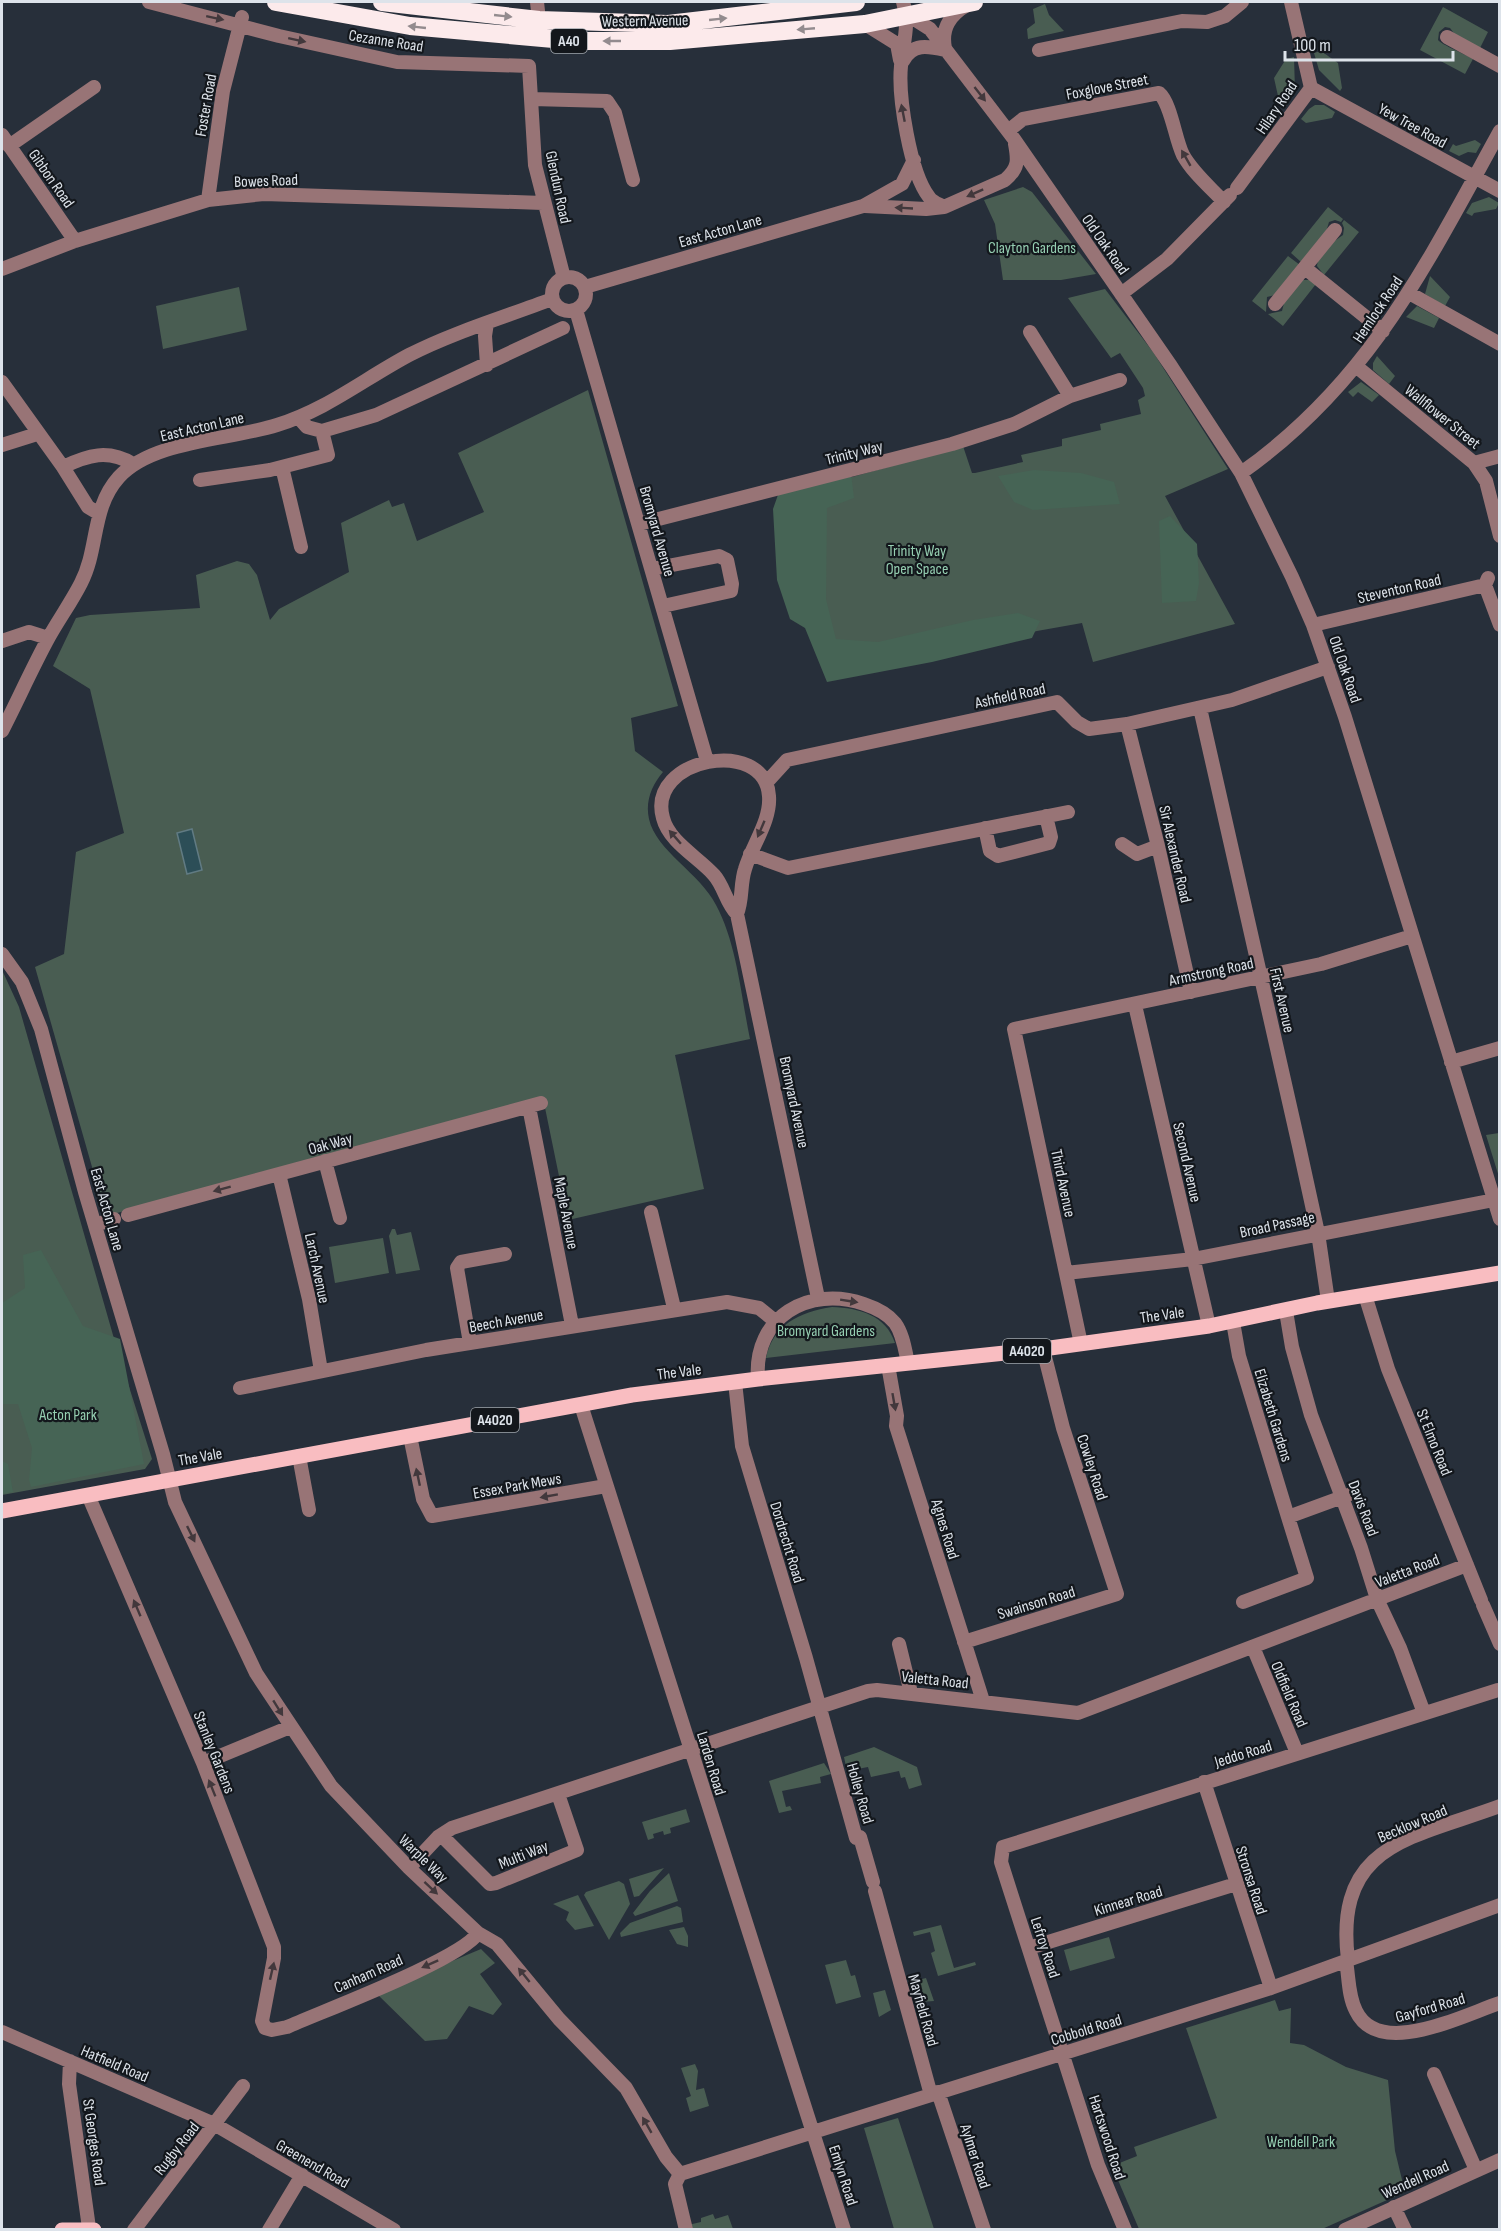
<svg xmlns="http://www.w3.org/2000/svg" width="1501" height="2231" font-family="'Sofia Sans Condensed',sans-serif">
  <rect width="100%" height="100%" fill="#272f3a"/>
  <path fill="#495d52" d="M 1045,4 L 1049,15 L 1064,31 L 1028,39 L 1027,29 L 1035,23 L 1033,9 Z
    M 1443,7 L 1488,32 L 1480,48 L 1456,36 L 1450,28 L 1445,27 L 1439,32 L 1438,40 C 1442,45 1465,54 1473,59 L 1465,74 L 1420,50 Z
    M 1321,51 L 1338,63 L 1342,88 L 1340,91 L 1319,70 L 1314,53 Z
    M 1294,57 L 1295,90 L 1285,108 L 1280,105 L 1274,78 L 1286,59 Z
    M 1315,105 L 1324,105 L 1335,112 L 1332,118 L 1306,123 L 1301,119 L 1309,109 Z
    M 1475,140 L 1481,144 L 1476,153 L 1468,152 L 1459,156 L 1449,151 L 1453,144 L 1456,146 Z
    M 1023,187 L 1032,192 L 1096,274 L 1061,280 L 1003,280 L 995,224 L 984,200 Z
    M 1489,197 L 1499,203 L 1496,209 L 1474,213 L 1472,216 L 1466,213 L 1472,203 Z
    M 1328,207 L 1343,219 L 1341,222 L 1335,220 L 1329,222 L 1326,232 L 1301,262 L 1291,253 Z
    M 1344,220 L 1359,232 L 1324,275 L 1317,266 C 1318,252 1333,242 1343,235 L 1344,228 L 1342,223 Z
    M 1288,256 L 1300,265 L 1275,295 L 1267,297 L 1266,312 L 1252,301 Z
    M 1430,276 L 1450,297 L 1445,306 L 1425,294 Z
    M 1302,280 L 1311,280 L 1316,284 L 1283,326 L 1268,314 L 1282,311 L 1284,303 Z
    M 239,287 L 247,330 L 163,349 L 156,306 Z
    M 1105,289 L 1153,352 L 1228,469 L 1165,496 L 1235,624 L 1093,662 L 1082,623 L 1037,631 L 830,680 L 777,498 L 963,446 L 972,473 L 975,473 L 1023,462 L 1021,455 L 1062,446 L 1062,439 L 1101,430 L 1100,424 L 1141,414 L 1138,400 L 1145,396 L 1143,388 L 1120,353 L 1111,358 L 1068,298 Z
    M 1417,306 L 1439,318 L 1434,328 L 1406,317 Z
    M 1377,356 L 1395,376 L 1389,384 L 1373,370 L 1373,363 Z
    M 1361,382 L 1379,395 L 1372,402 L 1358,392 L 1353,397 L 1348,392 Z
    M 588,390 L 678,706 L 631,718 L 635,751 L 663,772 C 652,785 645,801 649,819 C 656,851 700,873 716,905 C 737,944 741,996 750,1039 L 675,1055 L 704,1189 L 568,1220 L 543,1098 L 106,1216 L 35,967 L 64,954 L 76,852 L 124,833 L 90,689 L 53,666 L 76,618 L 90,615 L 200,608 L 196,575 L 237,561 L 249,564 L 257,575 L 270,620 L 279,609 L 349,572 L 341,523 L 389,500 L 392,507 L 404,503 L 417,541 L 484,512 L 458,453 Z
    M 2,970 L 19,1007 L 117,1349 L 152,1459 L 145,1469 L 2,1495 Z
    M 1499,1133 L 1500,1133 L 1499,1177 L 1486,1135 Z
    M 392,1229 L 395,1229 L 397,1235 L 411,1232 L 420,1270 L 396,1274 L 389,1236 Z
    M 383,1238 L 389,1273 L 335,1283 L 329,1247 Z
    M 832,1307 C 859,1308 886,1315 895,1343 L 766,1358 C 773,1325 799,1312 832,1307 Z
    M 874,1747 L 917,1767 L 922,1785 L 909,1789 L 905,1777 L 901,1778 L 899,1771 L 871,1777 L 868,1767 L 847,1771 L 844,1757 Z
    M 824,1763 L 831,1774 L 820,1777 L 821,1783 L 782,1791 L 786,1807 L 790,1806 L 792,1810 L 779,1813 L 769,1781 Z
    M 686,1809 L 690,1822 L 670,1828 L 671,1833 L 664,1835 L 663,1831 L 653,1834 L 654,1838 L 648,1840 L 642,1822 Z
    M 664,1868 L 639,1896 L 634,1897 L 629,1879 Z
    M 669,1873 L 678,1901 L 635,1916 L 633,1913 L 650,1891 Z
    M 619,1881 L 624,1884 L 630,1904 L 609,1940 L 584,1895 L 586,1892 Z
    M 578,1895 L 594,1926 L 575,1930 L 566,1920 L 569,1912 L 553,1904 Z
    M 677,1906 L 681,1908 L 683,1922 L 621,1937 L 620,1933 L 630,1923 Z
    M 941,1925 L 954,1968 L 975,1962 L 976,1965 L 938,1976 L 931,1953 L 935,1951 L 930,1932 L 914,1936 L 913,1932 Z
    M 684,1927 L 688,1936 L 688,1947 L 677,1944 L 669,1930 Z
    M 1109,1937 L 1115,1958 L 1070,1971 L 1064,1950 Z
    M 481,1949 L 495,1963 L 480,1974 L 502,2004 L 493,2015 L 469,2006 L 447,2039 L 425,2041 L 376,1993 Z
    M 846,1960 L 851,1976 L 855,1975 L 861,1997 L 836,2004 L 825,1965 Z
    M 926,1978 L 934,2001 L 920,2002 L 914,1981 Z
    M 885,1990 L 891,2010 L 879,2017 L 873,1993 Z
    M 1275,2000 L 1279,2011 L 1291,2008 L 1290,2043 L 1304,2045 L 1346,2067 L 1388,2080 L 1395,2151 L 1405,2192 L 1322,2229 L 1139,2229 L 1112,2166 L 1137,2156 L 1134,2147 L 1217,2118 L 1186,2028 Z
    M 695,2064 L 698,2071 L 696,2090 L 704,2088 L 709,2106 L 690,2112 L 686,2098 L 691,2096 L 681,2068 Z
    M 898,2118 L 934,2229 L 894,2229 L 864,2128 Z
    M 713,2214 L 715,2219 L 728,2215 L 733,2229 L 689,2229 L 688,2225 L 701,2222 L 701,2218 Z"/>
  <path fill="#466455" d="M 1034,470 L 1081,473 L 1114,482 L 1120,504 L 1033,510 L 1014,502 L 998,476 Z
    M 851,473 L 854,498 L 827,508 L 826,599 L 836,639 L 878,642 L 973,620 L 1018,613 L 1040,621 L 1032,638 L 932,662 L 827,682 L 805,628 L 790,619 L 777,580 L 773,509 L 779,492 Z
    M 1170,516 L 1197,544 L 1199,583 L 1196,601 L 1162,603 L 1159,521 Z
    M 41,1250 L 83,1326 L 120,1339 L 144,1464 L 31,1487 L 29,1480 L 32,1448 L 18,1404 L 2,1404 L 2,1303 L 25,1288 L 23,1255 Z
    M 2,1461 L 8,1464 L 13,1492 L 2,1494 Z"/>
  <path fill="#2c4e57" stroke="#617b83" stroke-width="1.5" d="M 192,829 L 202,870 L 187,874 L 177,833 Z"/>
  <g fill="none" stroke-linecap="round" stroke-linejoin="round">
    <path stroke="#987476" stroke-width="14" d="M 149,2 L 279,36 L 397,62 L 529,66 L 535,165 L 564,278
      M 537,2 L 539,20
      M 903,2 C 910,24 903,43 901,66 C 898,96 910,173 929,197 C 932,202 939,204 944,207
      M 908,15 L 930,29 L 1014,139 L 1171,366 L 1241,473 L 1292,577 L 1313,625 L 1345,717 L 1500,1219
      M 865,24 L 897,44 L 900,60
      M 1447,37 L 1500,66
      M 945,48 C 941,28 950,15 967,5
      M 1039,50 L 1182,21 L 1207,22 L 1225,16 L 1242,2
      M 903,61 C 912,43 928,46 945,50
      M 1311,88 L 1500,191
      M 532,99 L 607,101 L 615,113 L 633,180
      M 1008,131 L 1023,119 L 1159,93 C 1171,103 1175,139 1183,155 C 1193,173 1210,187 1224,202
      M 2,135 L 75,241
      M 9,146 L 94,87
      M 1237,188 L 1311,88 L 1291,2
      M 208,200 L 223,91 L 242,17
      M 865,206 L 926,209 L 944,207 L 1005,180 C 1019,168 1018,160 1015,144
      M 1305,268 L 1383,331
      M 2,269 L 75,241 L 208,200 L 264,194 L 543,203
      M552 294a17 17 0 1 1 34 0a17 17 0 1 1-34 0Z
      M 585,287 L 863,206 L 902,184 L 914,160
      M 1409,293 L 1500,344
      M 1121,294 L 1167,259 L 1230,195
      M 1275,304 L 1335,230
      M 576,310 L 707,761
      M 1030,332 L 1070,396
      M 487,365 L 485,336 L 487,323
      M 1357,367 L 1474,463 L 1486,481 L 1500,536
      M 2,382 L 63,467 L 88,507 L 98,513
      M 299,418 L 307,427 L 322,431 L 376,415 L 563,328
      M 2,445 L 37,434
      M 1474,463 L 1500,456
      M 63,467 C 88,455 108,449 133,464
      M 282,467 L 301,547
      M 1241,473 C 1370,382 1426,265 1500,131
      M 200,480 L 270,470 L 328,455 L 322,431
      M 639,524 L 952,444 L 1014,424 L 1070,396 L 1120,380
      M 652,569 L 719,556 L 727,560 L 732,584 L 731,591 L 663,606
      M 1485,585 L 1500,625
      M 1313,625 L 1485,585 L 1488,578
      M 2,641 L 29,632 L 48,638
      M 1200,708 L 1299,1146 L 1318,1233 L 1328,1301
      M 1127,724 L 1158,846 L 1191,992
      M 2,731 C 18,700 32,668 49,637 C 59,619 72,601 81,583 C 99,548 91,508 119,477 C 153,440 230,440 277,425 C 326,410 364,379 409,355 C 454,332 505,317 552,299
      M 766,783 L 787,760 L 1057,702 L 1077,722 L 1089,729 L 1127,724 L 1232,700 L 1328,667
      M 985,828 L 990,851 L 998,856 L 1049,843 L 1051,837 L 1046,816
      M 1122,844 L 1137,854 L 1158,846
      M 750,854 L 788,868 L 1068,812
      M 737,914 C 743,899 740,884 745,869 C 752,845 771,821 769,796 C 765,736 646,758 663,818 C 669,842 698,857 714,875 C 724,886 726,903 737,914 L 818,1298
      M 2,954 L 22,982 L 41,1029 L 85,1192 L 163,1454 L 175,1502 L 256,1673 L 331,1786 L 409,1868 L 478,1933 L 497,1944 L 559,2019 L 626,2088 L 666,2157 L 680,2174
      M 1135,1005 L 1209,1326
      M 1451,1062 L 1500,1048
      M 529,1107 L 572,1325
      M 325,1161 L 340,1218
      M 279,1174 L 309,1299 L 321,1371
      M 651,1212 L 674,1308
      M 128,1215 L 541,1103
      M 95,1225 L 114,1219
      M 1066,1273 L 1193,1259 L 1494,1200
      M 1365,1295 L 1388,1369 L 1481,1600
      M 1286,1311 L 1292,1347 L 1311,1415 L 1361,1548 L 1377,1599 L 1400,1648 L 1424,1713
      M 1233,1322 L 1239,1356 L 1288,1517
      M 470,1343 L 457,1268 L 461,1262 L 505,1254
      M 1081,1344 L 1014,1029 L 1321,964 L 1412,936
      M 888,1365 L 897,1416 L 896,1426 L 983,1701
      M 758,1379 C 753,1317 809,1285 864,1304 C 876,1308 887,1313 895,1323 C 903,1334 905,1350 908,1363
      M 735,1382 L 742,1446 L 806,1658 L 856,1838 L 860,1837 L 873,1882
      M 240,1388 L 426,1350 L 727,1302 L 759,1308 L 775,1321
      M 581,1405 L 844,2230
      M 410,1436 L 423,1499 L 432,1516 L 606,1486
      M 299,1456 L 309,1510
      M 88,1495 L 203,1763 L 274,1947 L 274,1958 L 262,2021 L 265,2028 L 272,2030 L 287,2027 C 323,2011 462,1959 478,1933
      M 1243,1602 L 1307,1578 L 1288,1517 L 1348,1495
      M 1483,1605 L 1500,1644
      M 964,1642 L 1117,1594 L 1063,1428 L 1043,1349
      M 899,1644 L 911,1693
      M 1253,1647 L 1297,1753
      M 203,1763 L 290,1727
      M 1204,1782 L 1271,1988
      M 441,1835 L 490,1884 L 496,1883 L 577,1850 L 558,1794
      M 409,1868 L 438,1837 L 452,1828 L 868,1691 L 877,1690 L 1078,1713 L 1467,1565
      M 875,1891 L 931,2095
      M 1029,1948 L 1236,1884
      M 1348,1960 C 1334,1843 1411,1839 1500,1806
      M 1346,1961 C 1349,1977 1348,1996 1356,2011 C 1379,2059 1463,2015 1500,2003
      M 2,2032 L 214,2124 L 394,2230
      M 70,2061 L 69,2084 L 89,2228
      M 1434,2074 L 1476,2170
      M 938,2092 L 984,2230
      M 680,2174 L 1271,1988 L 1500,1905
      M 680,2174 L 675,2184 L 686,2230
      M 1394,2207 L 1405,2230
      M 134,2230 L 243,2086
      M 269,2230 L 302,2175
      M 1125,2230 L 1098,2165 L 1001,1862 L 1003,1847 L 1498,1690
      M 1345,2230 L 1500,2160"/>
    <path stroke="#f9bdc1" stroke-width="15" d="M 2,1511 L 632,1395 L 758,1379 L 1043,1349 L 1209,1326 L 1317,1303 L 1500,1273
      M 62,2230 L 94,2230"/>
    <path stroke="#fceaeb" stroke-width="18" d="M 276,2 L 410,26 L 576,41 L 670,41 L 865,24 L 974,2
      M 382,2 L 539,20 L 668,24 L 856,2"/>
  </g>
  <defs><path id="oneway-solid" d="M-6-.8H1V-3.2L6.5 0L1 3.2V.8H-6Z" transform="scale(1.5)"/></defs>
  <g fill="#938b8e">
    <use href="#oneway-solid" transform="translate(503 16) rotate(6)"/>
    <use href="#oneway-solid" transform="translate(718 19) rotate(-6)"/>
    <use href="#oneway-solid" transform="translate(417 27) rotate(-174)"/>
    <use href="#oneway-solid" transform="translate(806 29) rotate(175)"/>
    <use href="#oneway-solid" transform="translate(612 41) rotate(180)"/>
  </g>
  <g fill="#42383c">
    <use href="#oneway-solid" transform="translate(215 18) rotate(12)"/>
    <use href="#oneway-solid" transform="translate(297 40) rotate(12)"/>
    <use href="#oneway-solid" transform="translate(980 94) rotate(52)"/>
    <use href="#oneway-solid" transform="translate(903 113) rotate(-101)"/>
    <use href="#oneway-solid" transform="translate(1186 158) rotate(-120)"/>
    <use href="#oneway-solid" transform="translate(975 193) rotate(156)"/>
    <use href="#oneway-solid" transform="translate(904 208) rotate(-177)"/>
    <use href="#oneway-solid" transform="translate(761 829) rotate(113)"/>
    <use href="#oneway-solid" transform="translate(675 837) rotate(-131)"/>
    <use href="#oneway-solid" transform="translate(222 1189) rotate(165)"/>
    <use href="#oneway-solid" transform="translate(849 1301) rotate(9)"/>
    <use href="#oneway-solid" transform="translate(894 1402) rotate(80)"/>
    <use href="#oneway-solid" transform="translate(418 1477) rotate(-102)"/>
    <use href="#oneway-solid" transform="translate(549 1496) rotate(170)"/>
    <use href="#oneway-solid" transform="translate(191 1534) rotate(64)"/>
    <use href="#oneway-solid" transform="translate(137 1608) rotate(-113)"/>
    <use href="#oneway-solid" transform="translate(278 1708) rotate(58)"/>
    <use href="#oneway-solid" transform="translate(212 1788) rotate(-112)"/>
    <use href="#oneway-solid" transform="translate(431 1888) rotate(43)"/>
    <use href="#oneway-solid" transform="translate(430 1964) rotate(156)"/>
    <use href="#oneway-solid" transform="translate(272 1971) rotate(-77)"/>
    <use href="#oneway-solid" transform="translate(524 1975) rotate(-129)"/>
    <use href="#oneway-solid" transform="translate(647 2125) rotate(-120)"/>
  </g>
  <g text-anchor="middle" stroke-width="4.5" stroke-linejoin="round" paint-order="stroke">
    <g fill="#13171c" stroke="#a0a6ac" stroke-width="1.5">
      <rect x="551" y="29" width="36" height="24" rx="4.5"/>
      <rect x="1003" y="1339" width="48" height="24" rx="4.5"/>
      <rect x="471" y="1408" width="48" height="24" rx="4.5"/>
    </g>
    <g font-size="15" font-weight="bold" fill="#dde3ea">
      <text x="569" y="46">A40</text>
      <text x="1027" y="1356">A4020</text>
      <text x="495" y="1425">A4020</text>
    </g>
    <g font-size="16" fill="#dde3ea" stroke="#13171c">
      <text transform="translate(645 20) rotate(-1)" y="6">Western Avenue</text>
      <text transform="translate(386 40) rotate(9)" y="6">Cezanne Road</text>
      <text transform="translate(1107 86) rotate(-11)" y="6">Foxglove Street</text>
      <text transform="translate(205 105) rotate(-80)" y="6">Foster Road</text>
      <text transform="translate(1276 107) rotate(-56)" y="6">Hilary Road</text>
      <text transform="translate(1413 125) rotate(29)" y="6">Yew Tree Road</text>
      <text transform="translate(52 178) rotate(55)" y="6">Gibbon Road</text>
      <text transform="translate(266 180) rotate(-2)" y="6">Bowes Road</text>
      <text transform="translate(559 187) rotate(78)" y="6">Glendun Road</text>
      <text transform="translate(720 230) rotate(-16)" y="6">East Acton Lane</text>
      <text transform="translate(1106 244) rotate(55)" y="6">Old Oak Road</text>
      <text transform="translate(1377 309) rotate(-56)" y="6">Hemlock Road</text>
      <text transform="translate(1443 416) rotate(39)" y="6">Wallflower Street</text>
      <text transform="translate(202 426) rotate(-13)" y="6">East Acton Lane</text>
      <text transform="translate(854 452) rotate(-14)" y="6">Trinity Way</text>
      <text transform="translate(658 531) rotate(74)" y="6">Bromyard Avenue</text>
      <text transform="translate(1399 588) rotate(-13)" y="6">Steventon Road</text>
      <text transform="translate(1346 669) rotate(71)" y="6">Old Oak Road</text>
      <text transform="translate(1010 695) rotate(-12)" y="6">Ashfield Road</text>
      <text transform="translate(1176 854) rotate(77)" y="6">Sir Alexander Road</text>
      <text transform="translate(1211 971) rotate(-12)" y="6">Armstrong Road</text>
      <text transform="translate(1283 1000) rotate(77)" y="6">First Avenue</text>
      <text transform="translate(795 1102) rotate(78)" y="6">Bromyard Avenue</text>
      <text transform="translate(330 1143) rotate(-15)" y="6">Oak Way</text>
      <text transform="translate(1188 1162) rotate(77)" y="6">Second Avenue</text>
      <text transform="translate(1064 1183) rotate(78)" y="6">Third Avenue</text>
      <text transform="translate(108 1209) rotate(74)" y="6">East Acton Lane</text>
      <text transform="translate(567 1213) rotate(79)" y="6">Maple Avenue</text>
      <text transform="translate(1277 1224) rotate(-12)" y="6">Broad Passage</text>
      <text transform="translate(318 1268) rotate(78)" y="6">Larch Avenue</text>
      <text transform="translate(1162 1314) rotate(-8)" y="6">The Vale</text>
      <text transform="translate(506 1320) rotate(-10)" y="6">Beech Avenue</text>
      <text transform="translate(679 1371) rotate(-7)" y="6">The Vale</text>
      <text transform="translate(1274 1415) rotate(73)" y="6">Elizabeth Gardens</text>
      <text transform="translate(1435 1442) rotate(68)" y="6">St Elmo Road</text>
      <text transform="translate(200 1456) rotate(-10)" y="6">The Vale</text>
      <text transform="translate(1093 1467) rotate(72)" y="6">Cowley Road</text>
      <text transform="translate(517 1485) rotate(-10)" y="6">Essex Park Mews</text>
      <text transform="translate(1364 1508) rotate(69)" y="6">Davis Road</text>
      <text transform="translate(946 1529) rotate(73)" y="6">Agnes Road</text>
      <text transform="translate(788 1542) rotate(73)" y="6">Dordrecht Road</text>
      <text transform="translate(1407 1570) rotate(-21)" y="6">Valetta Road</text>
      <text transform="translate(1036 1602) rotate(-17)" y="6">Swainson Road</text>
      <text transform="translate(935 1679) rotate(6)" y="6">Valetta Road</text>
      <text transform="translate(1290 1694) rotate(67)" y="6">Oldfield Road</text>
      <text transform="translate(215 1752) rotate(68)" y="6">Stanley Gardens</text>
      <text transform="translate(1243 1753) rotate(-17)" y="6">Jeddo Road</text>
      <text transform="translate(712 1763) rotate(73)" y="6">Larden Road</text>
      <text transform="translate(861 1793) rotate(74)" y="6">Holley Road</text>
      <text transform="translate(1412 1823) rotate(-23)" y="6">Becklow Road</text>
      <text transform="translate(523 1854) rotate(-22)" y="6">Multi Way</text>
      <text transform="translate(424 1858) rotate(44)" y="6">Warple Way</text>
      <text transform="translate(1252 1880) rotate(72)" y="6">Stronsa Road</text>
      <text transform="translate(1128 1900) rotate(-17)" y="6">Kinnear Road</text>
      <text transform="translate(1046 1947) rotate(72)" y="6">Lefroy Road</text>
      <text transform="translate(368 1973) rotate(-24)" y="6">Canham Road</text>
      <text transform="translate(1430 2007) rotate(-16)" y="6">Gayford Road</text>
      <text transform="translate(924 2010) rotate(74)" y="6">Mayfield Road</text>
      <text transform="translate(1086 2029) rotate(-17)" y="6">Cobbold Road</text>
      <text transform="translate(115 2063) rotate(23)" y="6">Hatfield Road</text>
      <text transform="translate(1108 2137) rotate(72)" y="6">Hartswood Road</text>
      <text transform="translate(95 2142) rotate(82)" y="6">St Georges Road</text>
      <text transform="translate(176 2148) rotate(-52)" y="6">Rugby Road</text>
      <text transform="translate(976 2156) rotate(72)" y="6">Aylmer Road</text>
      <text transform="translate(313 2163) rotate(30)" y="6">Greenend Road</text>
      <text transform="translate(844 2175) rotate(72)" y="6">Emlyn Road</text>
      <text transform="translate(1415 2179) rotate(-24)" y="6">Wendell Road</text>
    </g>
    <g font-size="16" fill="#95ceb1" stroke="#13171c">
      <text x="1032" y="253">Clayton Gardens</text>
      <text x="917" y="556">Trinity Way<tspan x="917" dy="18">Open Space</tspan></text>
      <text x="826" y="1336">Bromyard Gardens</text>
      <text x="68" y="1420">Acton Park</text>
      <text x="1301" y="2147">Wendell Park</text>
    </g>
  </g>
  <rect width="1501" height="2231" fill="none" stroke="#dde3ea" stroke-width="6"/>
  <path d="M1285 51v9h168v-9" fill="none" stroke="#dde3ea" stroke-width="3"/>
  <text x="1294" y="51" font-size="18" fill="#dde3ea" stroke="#13171c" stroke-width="4.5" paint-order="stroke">100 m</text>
</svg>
